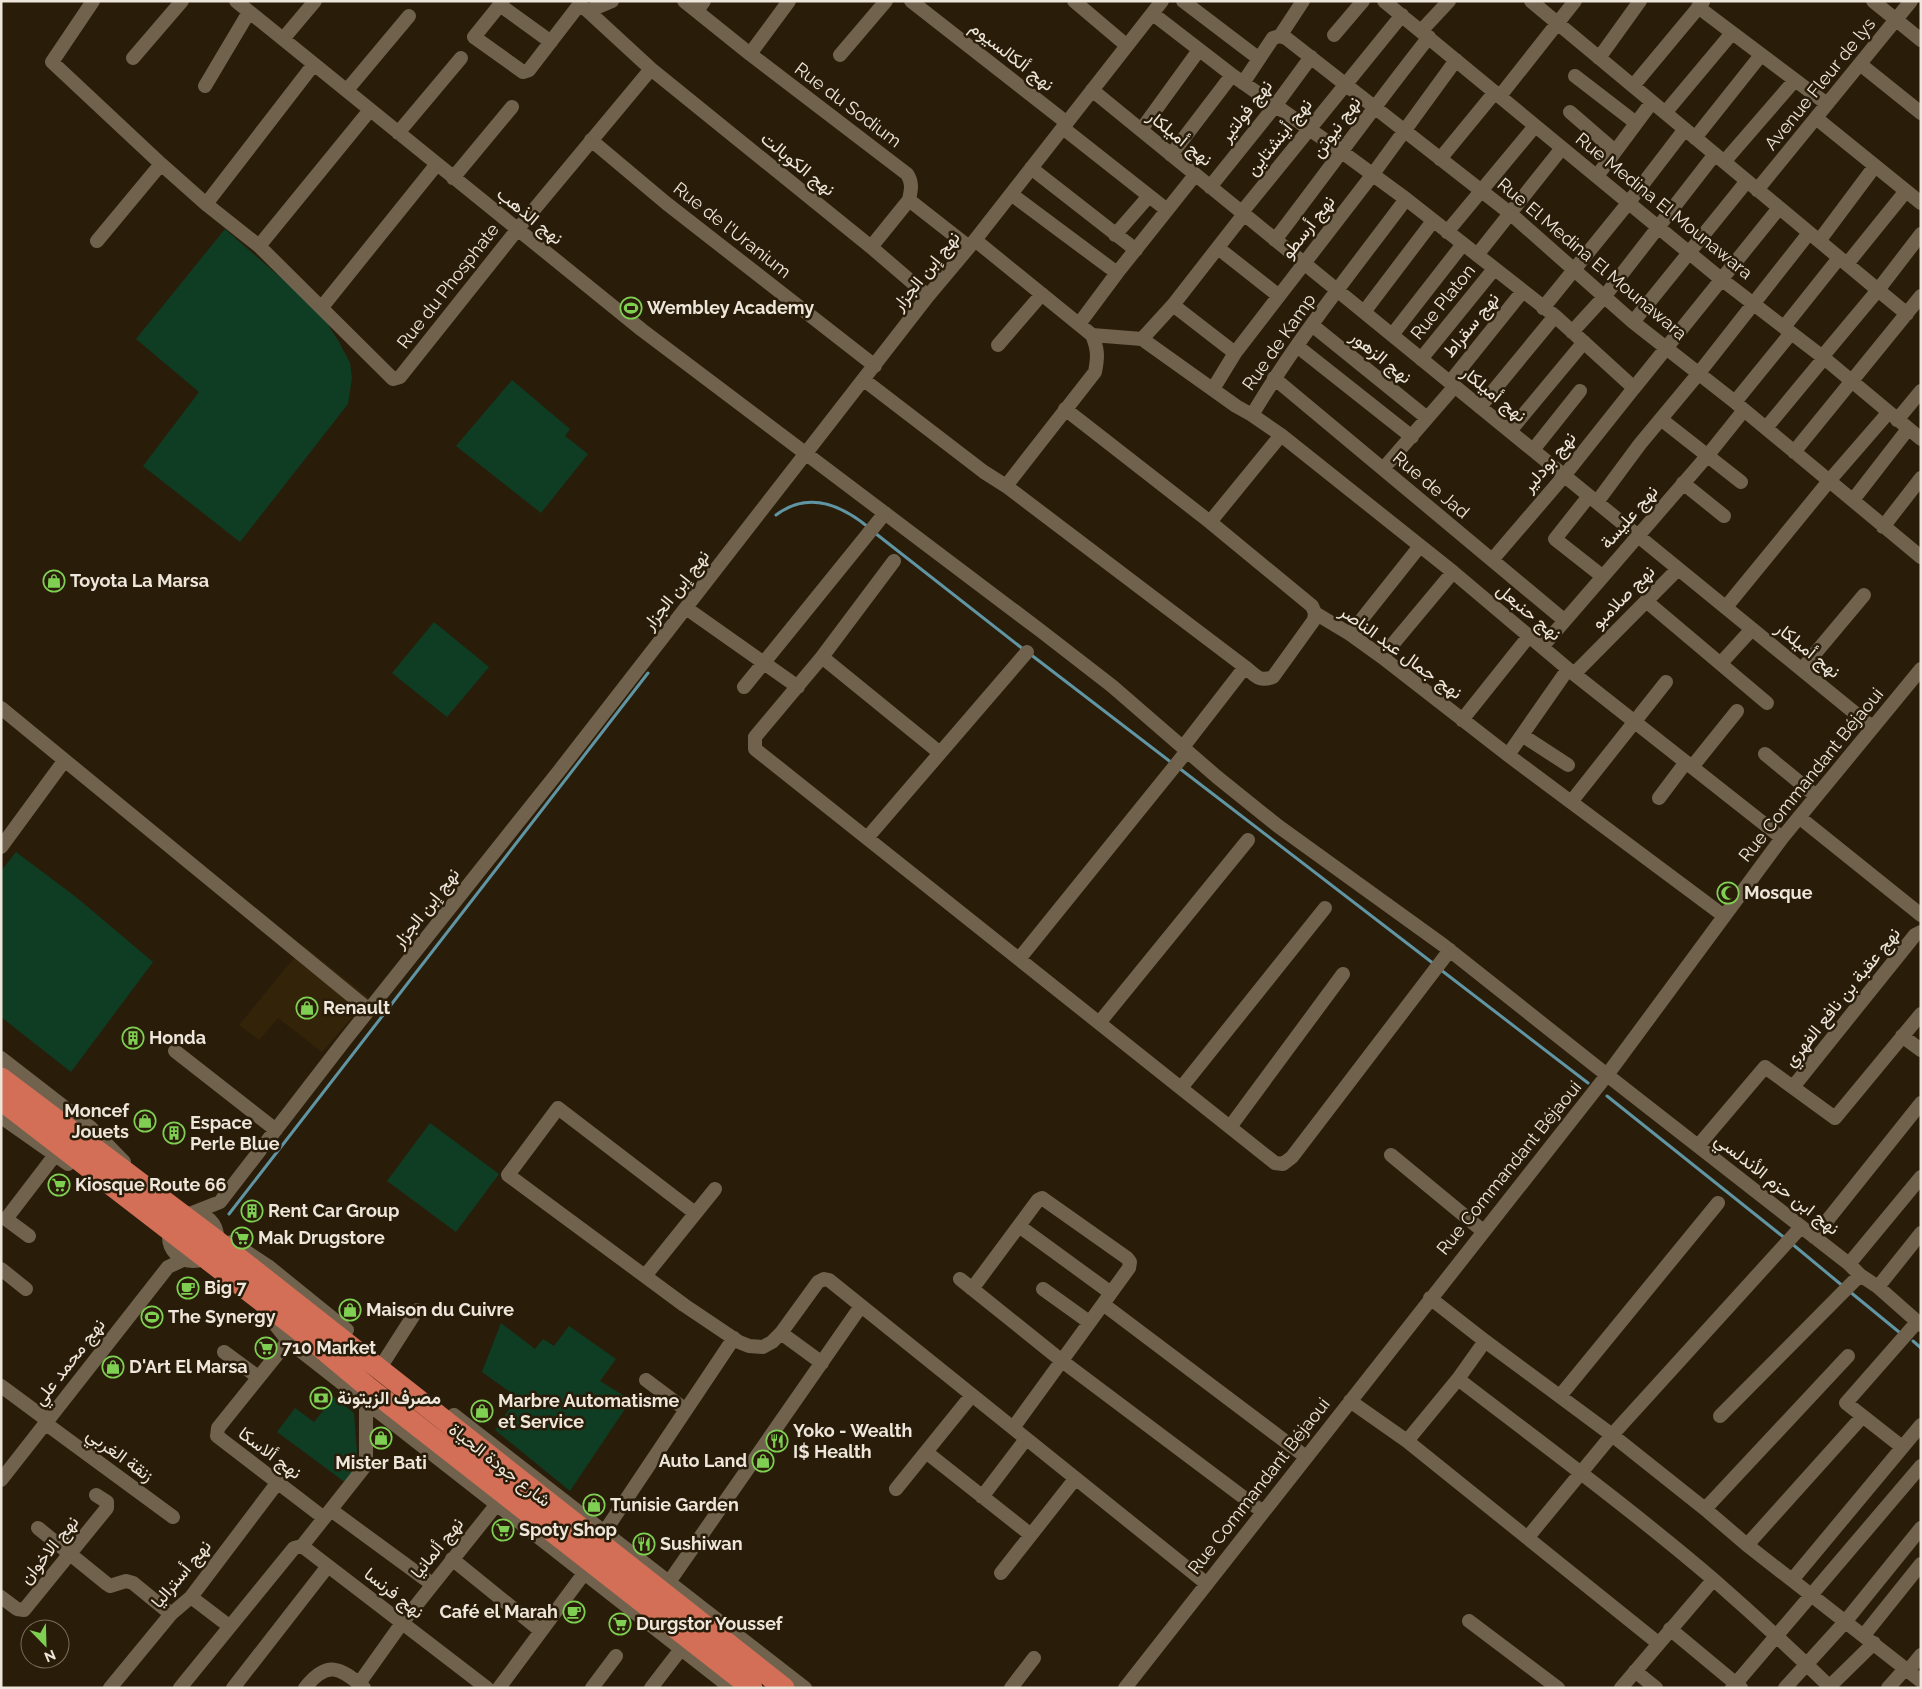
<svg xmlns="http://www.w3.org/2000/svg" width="1922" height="1689" font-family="Raleway,Vazirmatn,sans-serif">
  <rect width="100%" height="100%" fill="#291d0a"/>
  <path fill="#332309" d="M 304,946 L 369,998 L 322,1052 L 278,1018 L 259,1040 L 239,1025 Z"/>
  <path fill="#0e3d23" d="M 225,229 L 320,312 L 339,342 L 350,363 L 352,378 L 348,404 L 240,542 L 143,466 L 199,392 L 136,339 Z
    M 512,380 L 570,429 L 565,436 L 588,454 L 541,513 L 456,446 Z
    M 434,622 L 489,667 L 447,717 L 392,673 Z
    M 16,852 L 76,897 L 153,962 L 71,1072 L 1,1017 L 1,871 Z
    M 430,1123 L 499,1174 L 456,1232 L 387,1181 Z
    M 501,1323 L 535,1349 L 543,1339 L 554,1346 L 569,1326 L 616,1359 L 600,1381 L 631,1400 L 570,1491 L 495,1430 L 517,1397 L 482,1372 Z
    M 334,1397 L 354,1413 L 358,1466 L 346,1483 L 277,1432 L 295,1408 L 314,1422 Z"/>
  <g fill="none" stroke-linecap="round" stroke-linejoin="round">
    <path stroke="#6095a4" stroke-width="3" d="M 776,515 C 808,491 840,504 868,527
      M 875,533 L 1023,649
      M 1030,654 L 1172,763
      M 1179,768 L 1434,964
      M 1441,970 L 1588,1083
      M 1607,1096 L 1786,1239
      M 229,1214 L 648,673
      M 1791,1243 L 1844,1287
      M 1849,1291 L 1899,1332
      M 1913,1341 L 1921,1348"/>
    <path stroke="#70624d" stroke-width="14" d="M 93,1 L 52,62 L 161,164 L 206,204 L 259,246 L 393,379 L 400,377 L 517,230 L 651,69 L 871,247 L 928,296
      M 236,1 L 642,330 L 1041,631 L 1112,686 L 1217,777 L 1278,826 L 1443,945 L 1607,1075 L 1849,1264 L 1860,1275 L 1878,1287 L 1921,1325
      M 503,1 L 474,37 L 523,72 L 529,70 L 579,5 L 588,11 L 651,69
      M 684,1 L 750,54 L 907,174 C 913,183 911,190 909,200 L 969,247
      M 911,1 L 1067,123
      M 1074,1 L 1126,45
      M 1183,1 L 1258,58
      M 1384,1 L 1721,279 L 1824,358 L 1921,439
      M 1531,1 L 1878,290 L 1921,234
      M 1873,1 L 1921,40
      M 500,5 L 551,42
      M 1698,7 L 1827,104
      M 588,11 L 612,1
      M 697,11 L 704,1
      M 1153,14 L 1232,75 L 1342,152 L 1406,199 L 1555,316 L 1634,388 L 1779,208
      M 1421,31 L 1449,1
      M 1334,35 L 1363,1
      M 1280,36 L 1303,1
      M 283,39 L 315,1
      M 750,54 L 789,1
      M 840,55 L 886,1
      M 133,58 L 182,1
      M 1599,58 L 1640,1
      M 1860,64 L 1921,113
      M 1575,76 L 1636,123
      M 1243,83 L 1273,38 L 1280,36 L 1286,38 L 1511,214 L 1633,322 L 1735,402 L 1744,410 L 1921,557
      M 205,86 L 249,12
      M 1633,86 L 1703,2
      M 347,90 L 409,16
      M 1092,90 L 1872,727
      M 1500,96 L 1575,1
      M 1570,112 L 1615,151
      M 1665,113 L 1732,33
      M 1816,118 L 1921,203
      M 1063,128 L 1167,210
      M 1141,130 L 1199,50
      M 398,133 L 461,58
      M 1695,138 L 1761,55
      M 591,140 L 666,203 L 875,366
      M 1171,155 L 1232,75
      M 1440,159 L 1495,92
      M 1724,162 L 1795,80
      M 1031,168 L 1136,250
      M 1597,176 L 1652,102
      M 453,178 L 512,107
      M 1210,187 L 1275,106 L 1311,57
      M 1757,190 L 1911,1
      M 1011,194 L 1117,273 L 1195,175
      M 206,204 L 314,64
      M 1242,212 L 1402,15
      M 1447,232 L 1535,126
      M 1115,235 L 1149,196
      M 975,240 L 1092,335 C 1098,349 1098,357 1095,372 L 1006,486
      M 1275,240 C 1327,172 1376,104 1429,37
      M 97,241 L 161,164
      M 1819,241 L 1875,166
      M 259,246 L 370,110
      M 871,247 L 909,200
      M 1218,248 L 1279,296
      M 1477,255 L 1562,148
      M 1847,264 L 1906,191
      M 1173,305 L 1235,353 L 1373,174 L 1456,60
      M 322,307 L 437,164
      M 1543,308 L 1629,202 L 1685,129
      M 1364,312 L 1433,221
      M 1633,322 L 1747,181
      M 1079,324 L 1117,273
      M 1312,325 L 1427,418
      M 1784,327 L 1839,258
      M 1572,332 L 1604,297 L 1715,154
      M 1092,335 L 1142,339 L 1236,406 L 1252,415 L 1281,435 L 1453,572 L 1574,674 L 1782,838
      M 1392,335 L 1463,244
      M 1142,339 L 1173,305 L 1244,214
      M 998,345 L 1042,294
      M 1297,346 L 1412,437
      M 1822,357 L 1878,290 L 1907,314
      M 1421,359 L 1494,269
      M 1274,378 L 1564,620
      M 864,380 L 984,472 L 1006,486 L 1245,667 C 1256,676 1259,682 1273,677 L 1314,620 L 1315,613
      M 1450,382 L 1522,292
      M 1213,389 L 1235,353
      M 1735,402 L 1791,333
      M 1480,407 L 1555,316
      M 1065,409 L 1210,522 L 1312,606 L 1315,613 L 1350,634 L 1382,657 L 1508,755 L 1724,916
      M 1252,415 C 1297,339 1353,270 1406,199
      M 1662,420 L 1741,482
      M 1897,420 L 1921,391
      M 1766,428 L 1824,358
      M 1510,431 L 1584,342
      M 1533,450 L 1580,391
      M 1794,452 L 1921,296
      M 1383,469 L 1455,386
      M 1683,483 L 1724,516
      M 1589,496 L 1555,539 L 1602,576
      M 1853,500 L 1908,429
      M 1597,502 L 1640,444 L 1699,373 L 1809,233
      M 1210,522 L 1281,435
      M 1883,527 L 1921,478
      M 1492,560 L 1564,476 L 1634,388
      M 894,561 L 822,657 L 755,737 L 755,749 L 1275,1163 L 1283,1164 L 1292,1157 L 1450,950
      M 1646,601 L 1767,703
      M 1726,607 L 1829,481 L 1888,413
      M 686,608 L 798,687
      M 1350,634 L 1420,546
      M 1542,647 L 1708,455 L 1744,410
      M 822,657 L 940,753
      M 1382,657 L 1453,572
      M 1721,663 L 1752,629
      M 1802,669 L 1864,595
      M 1574,674 L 1678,569
      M 744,687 L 885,513
      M 1,708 L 369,1010
      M 1462,720 L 1529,636
      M 1522,735 L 1568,765
      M 1183,747 L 1245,667
      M 1765,754 L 1816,796
      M 1508,755 L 1568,669
      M 1692,767 L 1737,711
      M 1659,798 L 1686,762
      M 1571,802 L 1666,682
      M 1799,817 L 1921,915
      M 867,838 L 1027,652
      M 1,847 L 64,761
      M 1019,959 L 1187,751
      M 1099,1023 L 1248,840
      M 1902,1036 L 1921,1050
      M 175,1051 L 276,1130
      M 1,1058 L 90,1127 L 124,1162
      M 1793,1087 L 1915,935 L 1921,932
      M 1181,1088 L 1325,908
      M 1,1117 L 68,1164
      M 1230,1127 L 1343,974
      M 1698,1146 L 1765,1067 L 1835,1118 L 1921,1014
      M 1391,1155 L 1483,1231
      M169 1237a24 24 0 1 1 48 0a24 24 0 1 1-48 0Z
      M 192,1213 L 220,1202 L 345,1040 L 559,771 L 928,296 L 975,240 L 1162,1
      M 695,1213 L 558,1108 L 508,1175 L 684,1305 L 739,1342 L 749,1346 L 763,1347 L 772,1342 L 781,1333 L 818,1282 L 824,1279 L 829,1280 L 1207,1584
      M 1019,1226 L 1111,1293
      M 29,1236 L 6,1219 L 55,1155
      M 1814,1237 L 1921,1103
      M 231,1242 L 268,1266 L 347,1330
      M 1849,1264 L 1921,1177
      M 1,1269 L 26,1289
      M 645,1276 L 715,1189
      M 960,1279 L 1062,1361 L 1263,1512
      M 1878,1287 L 1921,1233
      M 972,1289 L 1038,1200 L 1042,1198 L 1127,1258 L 1130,1262 L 1129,1268 L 1103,1304
      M 1043,1289 L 1089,1322
      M 1430,1298 L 1485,1341 L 1612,1435 L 1705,1509 L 1747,1545 L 1921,1681
      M 265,1312 L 288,1341 L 731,1688
      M 781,1333 L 822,1363
      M 288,1341 L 218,1428 L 217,1436 L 324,1518
      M 224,1352 L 258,1377
      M 385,1360 L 417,1310
      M 1458,1379 C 1544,1445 1632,1510 1714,1580 C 1754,1615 1793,1651 1831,1688
      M 646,1380 L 686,1410
      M 1,1386 L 47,1420
      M 1560,1396 L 1718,1203
      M 1350,1401 L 1407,1441 L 1458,1379 L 1485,1341
      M 454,1415 L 805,1688
      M 1720,1416 L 1860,1275
      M 45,1423 L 173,1517
      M 1013,1428 L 1103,1304 L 1306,1457
      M 1407,1441 L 1658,1643
      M 1902,1447 L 1846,1403 L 1917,1322
      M 926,1452 L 1031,1535
      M 1,1480 L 168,1267 L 183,1260
      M 896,1489 L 972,1395
      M 982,1497 L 1026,1439
      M 1705,1509 L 1848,1356
      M 331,1510 L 432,1584
      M 38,1528 L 107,1584 L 110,1586 L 126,1581 L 133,1583 L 171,1614
      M 605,1531 L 734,1338
      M 1528,1537 L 1612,1435 L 1801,1227
      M 1747,1545 L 1862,1417
      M 302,1546 L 487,1688
      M 452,1559 L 541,1631
      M 1001,1573 L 1075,1479
      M 1792,1580 L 1921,1425
      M 669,1582 L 861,1306
      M 1,1597 L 17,1609 L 24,1610 L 107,1508 L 107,1502 L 96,1495
      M 191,1597 L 229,1626
      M 1469,1621 L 1558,1688
      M 1670,1629 L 1741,1688
      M 1864,1635 L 1921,1564
      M 1635,1671 L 1656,1688
      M 1908,1671 L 1921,1655
      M 360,1682 L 402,1623 L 497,1504
      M 110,1688 L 171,1614 L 191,1597 L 278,1482
      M 180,1688 L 294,1548 L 302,1546 L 366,1465 L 366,1401
      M 233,1688 L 328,1566
      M 305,1688 C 327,1660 340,1667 364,1688
      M 499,1688 L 585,1572
      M 592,1688 L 616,1656
      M 651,1688 L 681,1649
      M 1011,1688 L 1034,1658
      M 1125,1688 L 1607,1075 L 1782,838 L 1921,669
      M 1621,1688 L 1713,1580
      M 1732,1688 L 1921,1466
      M 1785,1688 L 1845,1622 L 1921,1528
      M 1828,1688 L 1874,1643
      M 1888,1688 L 1905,1669"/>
    <path stroke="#d36f56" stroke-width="21" d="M 1,1078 L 217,1241 L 784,1688
      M 1,1100 L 308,1337 L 369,1388 L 752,1688"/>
  </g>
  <defs>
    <g id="stadium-ring" transform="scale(1.125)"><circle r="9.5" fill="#291d0a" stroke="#7fd052" stroke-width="1.5"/><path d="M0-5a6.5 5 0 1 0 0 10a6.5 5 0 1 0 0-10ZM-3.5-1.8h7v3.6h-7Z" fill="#7fd052"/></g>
    <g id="shop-ring" transform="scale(1.125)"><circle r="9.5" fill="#291d0a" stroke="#7fd052" stroke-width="1.5"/><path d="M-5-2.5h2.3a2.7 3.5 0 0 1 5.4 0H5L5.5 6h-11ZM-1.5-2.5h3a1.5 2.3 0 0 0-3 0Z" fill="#7fd052"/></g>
    <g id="mosque-ring" transform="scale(1.125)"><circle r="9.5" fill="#291d0a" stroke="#7fd052" stroke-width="1.5"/><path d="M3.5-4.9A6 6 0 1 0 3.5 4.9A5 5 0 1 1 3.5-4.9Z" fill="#7fd052"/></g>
    <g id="building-ring" transform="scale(1.125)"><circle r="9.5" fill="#291d0a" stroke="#7fd052" stroke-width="1.5"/><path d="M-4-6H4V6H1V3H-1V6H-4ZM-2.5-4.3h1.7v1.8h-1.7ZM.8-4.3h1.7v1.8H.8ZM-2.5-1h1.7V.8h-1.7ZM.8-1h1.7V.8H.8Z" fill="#7fd052"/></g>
    <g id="supermarket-ring" transform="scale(1.125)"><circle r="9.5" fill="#291d0a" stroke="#7fd052" stroke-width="1.5"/><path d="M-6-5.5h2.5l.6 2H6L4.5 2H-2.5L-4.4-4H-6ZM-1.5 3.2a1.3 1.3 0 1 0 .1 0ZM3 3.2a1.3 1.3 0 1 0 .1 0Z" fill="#7fd052"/></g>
    <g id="cafe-ring" transform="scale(1.125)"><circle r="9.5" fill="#291d0a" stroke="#7fd052" stroke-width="1.5"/><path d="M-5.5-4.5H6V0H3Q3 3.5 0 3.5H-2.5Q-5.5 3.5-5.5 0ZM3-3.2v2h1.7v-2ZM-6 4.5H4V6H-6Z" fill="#7fd052"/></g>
    <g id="bank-ring" transform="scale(1.125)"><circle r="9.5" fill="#291d0a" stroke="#7fd052" stroke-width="1.5"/><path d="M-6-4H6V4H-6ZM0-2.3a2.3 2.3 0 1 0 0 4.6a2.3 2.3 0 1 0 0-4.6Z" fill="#7fd052"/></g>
    <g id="restaurant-ring" transform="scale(1.125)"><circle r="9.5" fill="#291d0a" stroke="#7fd052" stroke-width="1.5"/><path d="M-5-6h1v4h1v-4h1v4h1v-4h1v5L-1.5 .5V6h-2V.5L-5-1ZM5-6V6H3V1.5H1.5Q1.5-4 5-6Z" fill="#7fd052"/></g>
  </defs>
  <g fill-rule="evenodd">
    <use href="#stadium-ring" x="631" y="308"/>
    <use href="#shop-ring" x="54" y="581"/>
    <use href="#mosque-ring" x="1728" y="893"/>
    <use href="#shop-ring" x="307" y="1008"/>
    <use href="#building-ring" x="133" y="1038"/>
    <use href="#shop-ring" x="145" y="1121"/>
    <use href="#building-ring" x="174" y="1133"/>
    <use href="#supermarket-ring" x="59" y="1185"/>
    <use href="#building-ring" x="252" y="1211"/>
    <use href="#supermarket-ring" x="242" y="1238"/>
    <use href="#cafe-ring" x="188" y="1288"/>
    <use href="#shop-ring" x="350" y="1310"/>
    <use href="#stadium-ring" x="152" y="1317"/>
    <use href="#supermarket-ring" x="266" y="1348"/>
    <use href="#shop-ring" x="113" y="1367"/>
    <use href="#bank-ring" x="321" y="1398"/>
    <use href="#shop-ring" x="482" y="1411"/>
    <use href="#shop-ring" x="381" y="1438"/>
    <use href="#restaurant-ring" x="777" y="1441"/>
    <use href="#shop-ring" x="763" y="1461"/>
    <use href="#shop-ring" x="594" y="1505"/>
    <use href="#supermarket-ring" x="503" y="1530"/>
    <use href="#restaurant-ring" x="644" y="1544"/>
    <use href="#cafe-ring" x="574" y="1612"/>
    <use href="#supermarket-ring" x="620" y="1624"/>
  </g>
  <g text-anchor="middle" stroke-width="5" stroke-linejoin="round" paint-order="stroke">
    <g font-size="18" fill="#eee6da" stroke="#291d0a">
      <text transform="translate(1012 56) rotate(38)" y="6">نهج ألكالسيوم</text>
      <text transform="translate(1820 84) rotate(-51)" y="6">Avenue Fleur de lys</text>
      <text transform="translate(848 105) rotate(37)" y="6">Rue du Sodium</text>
      <text transform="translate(1246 111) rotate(-52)" y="6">نهج فولتير</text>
      <text transform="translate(1336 127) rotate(-54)" y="6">نهج نيوتن</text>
      <text transform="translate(1279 137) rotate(-51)" y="6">نهج أينشتاين</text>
      <text transform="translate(1180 138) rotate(39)" y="6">نهج أميلكار</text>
      <text transform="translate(798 164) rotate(39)" y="6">نهج الكوبالت</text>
      <text transform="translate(1664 206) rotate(39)" y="6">Rue Medina El Mounawara</text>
      <text transform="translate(530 216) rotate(39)" y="6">نهج الذهب</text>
      <text transform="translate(1308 227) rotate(-52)" y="6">نهج أرسطو</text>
      <text transform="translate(732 230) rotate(38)" y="6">Rue de l'Uranium</text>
      <text transform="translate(1592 259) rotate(40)" y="6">Rue El Medina El Mounawara</text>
      <text transform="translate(926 271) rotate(-51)" y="6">نهج إبن الجزار</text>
      <text transform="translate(448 286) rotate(-52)" y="6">Rue du Phosphate</text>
      <text transform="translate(1443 302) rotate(-51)" y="6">Rue Platon</text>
      <text transform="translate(1471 325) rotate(-51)" y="6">نهج سقراط</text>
      <text transform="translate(1279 342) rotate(-55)" y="6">Rue de Kamp</text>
      <text transform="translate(1381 357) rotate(39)" y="6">نهج الزهور</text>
      <text transform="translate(1494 394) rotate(39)" y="6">نهج أميلكار</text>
      <text transform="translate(1549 462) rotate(-50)" y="6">نهج بودلير</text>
      <text transform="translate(1431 485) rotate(40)" y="6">Rue de Jad</text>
      <text transform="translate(1629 517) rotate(-49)" y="6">نهج عليسة</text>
      <text transform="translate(676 590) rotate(-52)" y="6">نهج إبن الجزار</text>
      <text transform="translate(1623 597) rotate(-45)" y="6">نهج صلامبو</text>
      <text transform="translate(1529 612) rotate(40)" y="6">نهج حنبعل</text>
      <text transform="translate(1808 650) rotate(39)" y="6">نهج أميلكار</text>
      <text transform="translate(1401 652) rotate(36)" y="6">نهج جمال عبد الناصر</text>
      <text transform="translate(1811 775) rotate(-51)" y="6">Rue Commandant Béjaoui</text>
      <text transform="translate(426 908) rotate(-52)" y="6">نهج إبن الجزار</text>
      <text transform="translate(1842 997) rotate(-51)" y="6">نهج عقبة بن نافع الفهري</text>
      <text transform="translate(1509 1168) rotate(-51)" y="6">Rue Commandant Béjaoui</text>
      <text transform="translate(1777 1184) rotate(38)" y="6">نهج ابن حزم الأندلسي</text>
      <text transform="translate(69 1362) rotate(-52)" y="6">نهج محمد علي</text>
      <text transform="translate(270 1453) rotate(37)" y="6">نهج ألاسكا</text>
      <text transform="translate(120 1455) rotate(36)" y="6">زنقة الغربي</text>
      <text transform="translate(500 1465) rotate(38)" y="6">شارع جودة الحياة</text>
      <text transform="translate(1259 1486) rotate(-52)" y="6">Rue Commandant Béjaoui</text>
      <text transform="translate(437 1548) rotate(-51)" y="6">نهج ألمانيا</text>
      <text transform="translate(49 1550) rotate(-51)" y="6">نهج الاخوان</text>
      <text transform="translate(181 1574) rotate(-50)" y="6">نهج أستراليا</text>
      <text transform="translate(394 1593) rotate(38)" y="6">نهج فرنسا</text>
    </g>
    <g font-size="18" font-weight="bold" fill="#eee6da" stroke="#291d0a" text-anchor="start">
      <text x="647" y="314">Wembley Academy</text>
      <text x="70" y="587">Toyota La Marsa</text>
      <text x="1744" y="899">Mosque</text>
      <text x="323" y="1014">Renault</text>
      <text x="149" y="1044">Honda</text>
      <text x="129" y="1117" text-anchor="end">Moncef<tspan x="129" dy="21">Jouets</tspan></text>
      <text x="190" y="1129">Espace<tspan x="190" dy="21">Perle Blue</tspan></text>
      <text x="75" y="1191">Kiosque Route 66</text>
      <text x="268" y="1217">Rent Car Group</text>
      <text x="258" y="1244">Mak Drugstore</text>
      <text x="204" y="1294">Big 7</text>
      <text x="366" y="1316">Maison du Cuivre</text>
      <text x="168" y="1323">The Synergy</text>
      <text x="282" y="1354">710 Market</text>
      <text x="129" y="1373">D'Art El Marsa</text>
      <text x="337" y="1404">مصرف الزيتونة</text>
      <text x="498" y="1407">Marbre Automatisme<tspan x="498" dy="21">et Service</tspan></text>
      <text x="793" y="1437">Yoko - Wealth<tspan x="793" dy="21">I$ Health</tspan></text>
      <text x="747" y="1467" text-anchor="end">Auto Land</text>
      <text x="381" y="1469" text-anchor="middle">Mister Bati</text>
      <text x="610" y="1511">Tunisie Garden</text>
      <text x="519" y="1536">Spoty Shop</text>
      <text x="660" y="1550">Sushiwan</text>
      <text x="558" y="1618" text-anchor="end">Café el Marah</text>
      <text x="636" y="1630">Durgstor Youssef</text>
    </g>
  </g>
  <rect width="1922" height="1689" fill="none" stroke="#eee6da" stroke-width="5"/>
  <g transform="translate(45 1644) rotate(157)"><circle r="24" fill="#291d0a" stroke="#786d5d"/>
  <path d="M0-4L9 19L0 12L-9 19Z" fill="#7fd052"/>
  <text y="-8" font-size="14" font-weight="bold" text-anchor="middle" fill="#eee6da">N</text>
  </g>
</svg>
